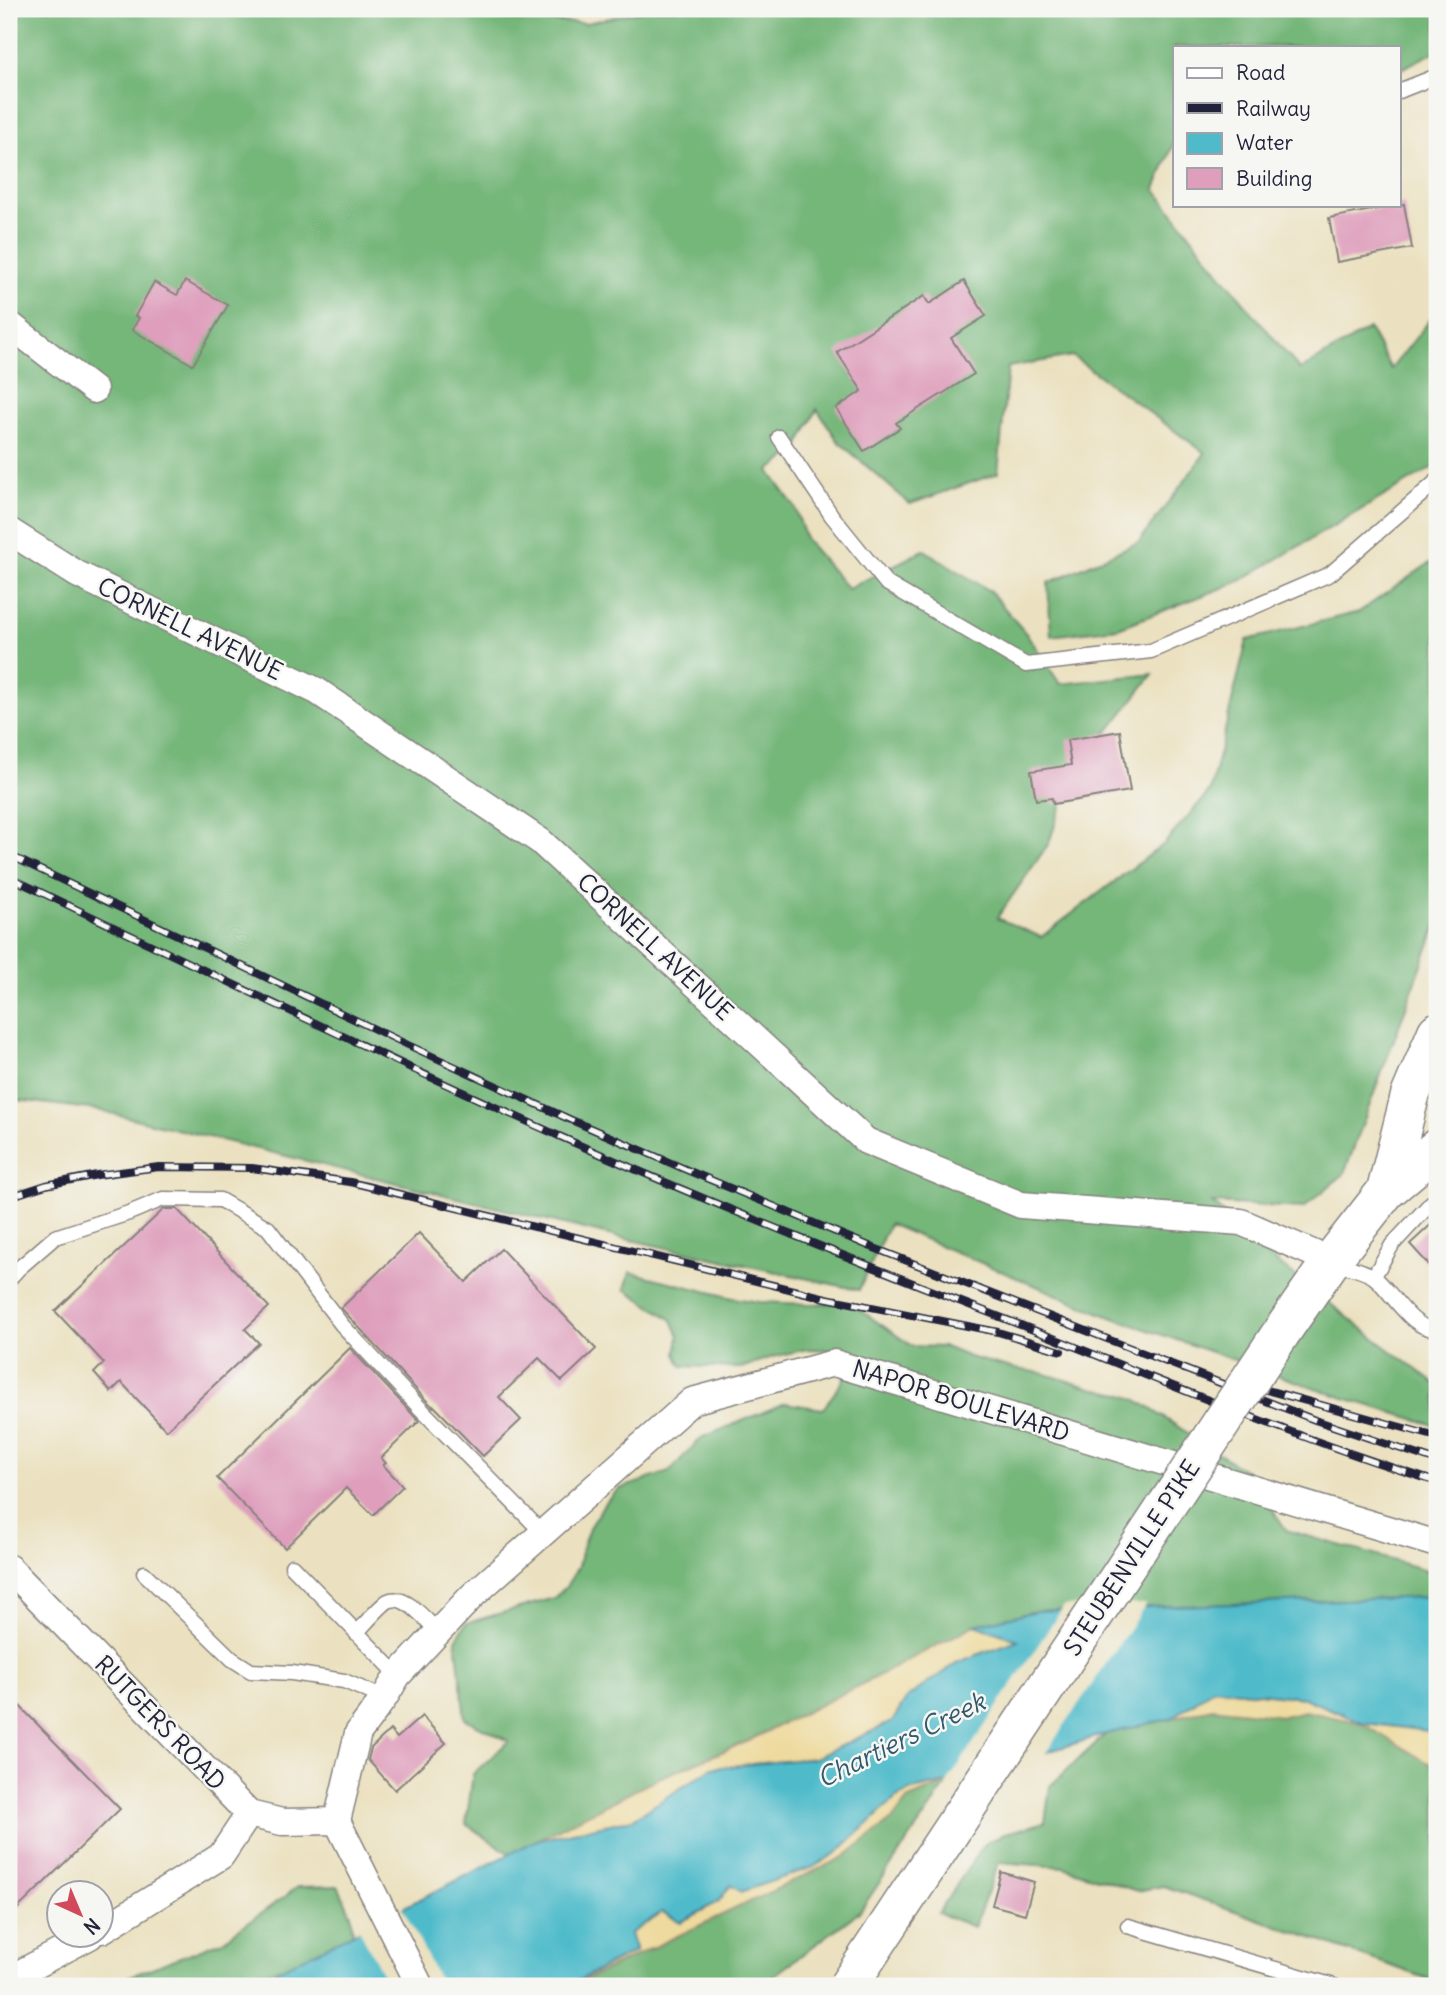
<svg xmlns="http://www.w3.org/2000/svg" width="1446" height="1995" font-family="Delius,sans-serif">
  <rect width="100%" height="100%" fill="#f6f6f2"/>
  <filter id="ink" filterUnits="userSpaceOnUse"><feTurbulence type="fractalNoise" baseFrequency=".0143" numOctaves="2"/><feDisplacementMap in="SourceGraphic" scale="14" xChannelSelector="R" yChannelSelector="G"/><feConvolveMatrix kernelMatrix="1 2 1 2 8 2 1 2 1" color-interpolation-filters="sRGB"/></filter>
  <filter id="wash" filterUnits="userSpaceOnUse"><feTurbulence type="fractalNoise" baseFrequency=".00686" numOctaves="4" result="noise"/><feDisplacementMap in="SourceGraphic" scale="28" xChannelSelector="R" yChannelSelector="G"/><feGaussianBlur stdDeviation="1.57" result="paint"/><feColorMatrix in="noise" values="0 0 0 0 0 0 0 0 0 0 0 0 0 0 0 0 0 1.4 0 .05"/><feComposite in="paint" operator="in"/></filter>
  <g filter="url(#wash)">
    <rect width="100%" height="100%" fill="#ebe1c0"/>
    <path fill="#74b679" stroke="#4b6c5a" stroke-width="2" d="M 9,9 L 477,9 L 508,20 L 586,23 L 650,9 L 1437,9 L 1437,51 L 1399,70 L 1399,47 L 1175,47 L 1175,140 L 1155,189 L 1222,276 L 1300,370 L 1369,329 L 1391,369 L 1437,311 L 1437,465 L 1238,582 L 1118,628 L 1051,636 L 1048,583 L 1139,542 L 1205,453 L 1072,356 L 1008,367 L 998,473 L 910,504 L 838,441 L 817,409 L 797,449 L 769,471 L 795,507 L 806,540 L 848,589 L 924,550 L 990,591 L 1029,637 L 1060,684 L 1153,674 L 1070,780 L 1049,843 L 997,918 L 1041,937 L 1164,844 L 1210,791 L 1247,640 L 1359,612 L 1437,558 L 1437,924 L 1344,1174 L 1303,1208 L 1212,1203 L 1268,1255 L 1373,1337 L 1437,1385 L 1437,1426 L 1344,1398 L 1105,1315 L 889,1224 L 859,1290 L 617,1237 L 98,1110 L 9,1099 Z
      M 630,1272 L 733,1298 L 760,1302 L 810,1304 L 850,1303 L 912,1346 L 945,1347 L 969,1357 L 1016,1369 L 1042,1373 L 1095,1389 L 1121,1394 L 1137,1400 L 1250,1474 L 1286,1530 L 1437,1573 L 1437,1599 L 1429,1597 L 1036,1611 L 976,1625 L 884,1673 L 748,1741 L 659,1778 L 510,1854 L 466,1824 L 473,1774 L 509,1741 L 465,1719 L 456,1640 L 466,1623 L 554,1598 L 566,1587 L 578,1567 L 582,1548 L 590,1526 L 604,1504 L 619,1489 L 669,1472 L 701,1438 L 785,1403 L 823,1409 L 842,1382 L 848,1367 L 831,1350 L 807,1349 L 773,1357 L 741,1368 L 682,1366 L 676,1354 L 679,1336 L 672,1320 L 625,1289 Z
      M 1212,1708 L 1283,1716 L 1305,1711 L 1364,1723 L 1437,1768 L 1437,1982 L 1164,1886 L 1137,1891 L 1064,1867 L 999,1862 L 974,1927 L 938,1913 L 984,1844 L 1006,1833 L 1045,1822 L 1050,1786 L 1106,1734 Z
      M 948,1782 L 860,1911 L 760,1986 L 572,1986 L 844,1857 L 892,1820 L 907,1800 Z
      M 338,1886 L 351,1914 L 355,1953 L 259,1973 L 233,1986 L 105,1986 L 222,1941 L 298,1887 Z"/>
    <path fill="#eeda9e" stroke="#887e6c" stroke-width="2" d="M 975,1625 L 1019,1640 L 958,1662 L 907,1698 L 892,1722 L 815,1758 L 712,1768 L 633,1819 L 537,1840 L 659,1778 L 748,1741 L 884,1673 Z
      M 1214,1688 L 1304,1698 L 1357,1720 L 1437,1732 L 1437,1768 L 1361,1723 L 1305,1711 L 1283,1716 L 1212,1708 L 1172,1718 Z
      M 948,1782 L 907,1800 L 892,1820 L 844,1857 L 572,1986 L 568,1986 L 636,1951 L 630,1934 L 662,1912 L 718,1902 L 731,1885 L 741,1891 L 813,1867 L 838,1852 L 896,1798 L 912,1790 Z"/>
    <path fill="#4fbbca" stroke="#386e82" stroke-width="2" d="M 1429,1597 L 1437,1599 L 1437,1732 L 1364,1723 L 1304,1698 L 1214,1688 L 1172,1718 L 1106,1734 L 948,1782 L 912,1790 L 896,1798 L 838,1852 L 813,1867 L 741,1892 L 731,1885 L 718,1902 L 681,1922 L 662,1912 L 630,1934 L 636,1951 L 568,1986 L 248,1986 L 537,1840 L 633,1819 L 712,1768 L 815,1758 L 892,1722 L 907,1698 L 958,1662 L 1018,1640 L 975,1625 L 1036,1611 Z"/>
    <path fill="#ebe1c0" d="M 1146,1604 L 1043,1757 L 945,1786 L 1064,1606 Z
      M 401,1905 L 442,1986 L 389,1986 L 358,1927 Z"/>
    <g id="blocks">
      <path fill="#de9ebc" d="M 1404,204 L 1412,248 L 1337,262 L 1329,218 Z
        M 185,281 L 228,305 L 193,365 L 132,330 L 139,318 L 135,316 L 154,282 L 177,295 Z
        M 964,281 L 986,316 L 951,338 L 974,374 L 896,423 L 900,428 L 864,451 L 836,408 L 862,391 L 837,352 L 924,296 L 929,304 Z
        M 1120,731 L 1130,791 L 1053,804 L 1052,798 L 1036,800 L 1031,771 L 1071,765 L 1067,740 Z
        M 164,1209 L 177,1209 L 269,1307 L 245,1329 L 259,1343 L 166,1430 L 121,1382 L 111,1392 L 94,1373 L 104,1363 L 55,1311 Z
        M 1437,1219 L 1437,1274 L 1410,1244 Z
        M 419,1233 L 466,1282 L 501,1249 L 596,1349 L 562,1381 L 539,1358 L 499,1397 L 521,1420 L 483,1456 L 434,1406 L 433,1407 L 425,1399 L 341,1308 Z
        M 350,1348 L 419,1421 L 381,1458 L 386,1463 L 383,1465 L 403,1486 L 373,1515 L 346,1488 L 285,1548 L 217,1478 Z
        M 9,1695 L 120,1809 L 9,1917 Z
        M 422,1716 L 446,1743 L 395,1790 L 368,1760 L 371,1748 L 390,1730 L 397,1738 Z
        M 1001,1872 L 1034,1882 L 1025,1914 L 992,1905 Z"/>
    </g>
  </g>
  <g filter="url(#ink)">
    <use href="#blocks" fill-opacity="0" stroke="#86827e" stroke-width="2"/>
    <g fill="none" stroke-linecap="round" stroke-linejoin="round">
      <g stroke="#86827e" stroke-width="17">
        <path id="lane" d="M 1399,91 L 1437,76
          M 779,437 L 832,516 L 886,583 L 1026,665 L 1151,651 L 1330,574 L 1437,481
          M 1332,1262 C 1343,1266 1365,1270 1374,1277 C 1390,1289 1414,1334 1437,1328
          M 1374,1276 L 1392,1245 L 1431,1203 L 1437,1199
          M 9,1279 L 18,1269 L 55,1237 L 129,1213 L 163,1199 L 220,1200 L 268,1228 L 342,1325 L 418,1406 L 543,1533
          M 292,1566 L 398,1675
          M 144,1573 L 232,1659 L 251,1671 L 292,1673 L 344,1681 L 384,1698
          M 356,1633 C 363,1626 381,1605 388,1601 C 405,1593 427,1621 438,1632
          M 1128,1926 L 1334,1986"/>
      </g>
      <g stroke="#86827e" stroke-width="29">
        <path id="street" d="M 9,324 L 94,390
          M 9,531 L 77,574 L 317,691 L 540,841 L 866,1141 L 1021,1205 L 1241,1222 L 1331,1261
          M 9,1568 L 249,1814 L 282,1822 L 337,1821
          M 102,1930 L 221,1856 L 249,1814
          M 9,1979 L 90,1936
          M 420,1986 L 337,1821 L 358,1733 L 384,1698 L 398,1675 L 472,1596 L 692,1401 L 834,1363 L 1437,1544"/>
      </g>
      <g stroke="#86827e" stroke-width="41">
        <path id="secondary" d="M 1386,1191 L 1410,1096 L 1437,1032
          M 1283,1330 L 1331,1261 L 1386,1191 L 1437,1148"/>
      </g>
      <use href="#lane" stroke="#fff" stroke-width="14"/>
      <use href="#street" stroke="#fff" stroke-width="26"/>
      <use href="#secondary" stroke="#fff" stroke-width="38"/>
      <g stroke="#22223b" stroke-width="8">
        <path id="rail" d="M 9,855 L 408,1045 L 569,1119 L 694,1173 L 874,1248 L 1315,1420 L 1437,1461
          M 9,877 C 192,964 374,1053 559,1136 C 716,1206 876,1269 1036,1331 C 1168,1384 1301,1440 1437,1482
          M 9,1197 L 46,1185 L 97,1175 L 159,1167 L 252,1168 L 350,1182 L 826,1298 L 998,1332 L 1061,1351
          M 1252,1386 L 1437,1437"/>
      </g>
      <use href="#rail" stroke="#f6f6f2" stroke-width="5" stroke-dasharray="16" stroke-linecap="butt"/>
      <g stroke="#86827e" stroke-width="41" stroke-linecap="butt">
        <path id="secondary-bridge" d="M 848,1986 L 1283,1330"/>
      </g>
      <use href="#secondary-bridge" stroke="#fff" stroke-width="38"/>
    </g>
  </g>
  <g text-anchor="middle" stroke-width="5" stroke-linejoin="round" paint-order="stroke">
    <g font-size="24" fill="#22223b" stroke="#f6f6f2">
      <text transform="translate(190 629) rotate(26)" y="8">CORNELL AVENUE</text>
      <text transform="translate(655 947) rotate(43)" y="8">CORNELL AVENUE</text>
      <text transform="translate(961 1401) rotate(17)" y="8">NAPOR BOULEVARD</text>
      <text transform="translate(1132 1558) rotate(-57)" y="8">STEUBENVILLE PIKE</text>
      <text transform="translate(160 1723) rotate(46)" y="8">RUTGERS ROAD</text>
    </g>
    <g font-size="26" font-style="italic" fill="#32586d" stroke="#f6f6f2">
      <text transform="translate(901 1740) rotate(-26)" y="9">Chartiers Creek</text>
    </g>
  </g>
  <rect width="1446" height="1995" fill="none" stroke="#f6f6f2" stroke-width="35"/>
  <rect x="1173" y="46" width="228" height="161" fill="#f6f6f2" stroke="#a1a1a9" stroke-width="2"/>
  <rect x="1187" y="68" width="35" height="10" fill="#ffffff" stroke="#a1a1a9" stroke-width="2"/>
  <text x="1236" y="80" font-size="21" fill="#22223b">Road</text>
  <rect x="1187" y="103" width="35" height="10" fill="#22223b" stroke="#a1a1a9" stroke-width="2"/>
  <text x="1236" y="116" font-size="21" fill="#22223b">Railway</text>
  <rect x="1187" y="133" width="35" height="21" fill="#4fbbca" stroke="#a1a1a9" stroke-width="2"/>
  <text x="1236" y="150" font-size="21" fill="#22223b">Water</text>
  <rect x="1187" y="168" width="35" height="21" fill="#de9ebc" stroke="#a1a1a9" stroke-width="2"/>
  <text x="1236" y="186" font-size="21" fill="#22223b">Building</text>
  <g transform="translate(80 1914) rotate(136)"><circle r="33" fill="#f6f6f2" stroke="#a1a1a9" stroke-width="2"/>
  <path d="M0-5L12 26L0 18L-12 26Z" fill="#d1495b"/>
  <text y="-10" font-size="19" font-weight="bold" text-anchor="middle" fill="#22223b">N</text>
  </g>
</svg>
